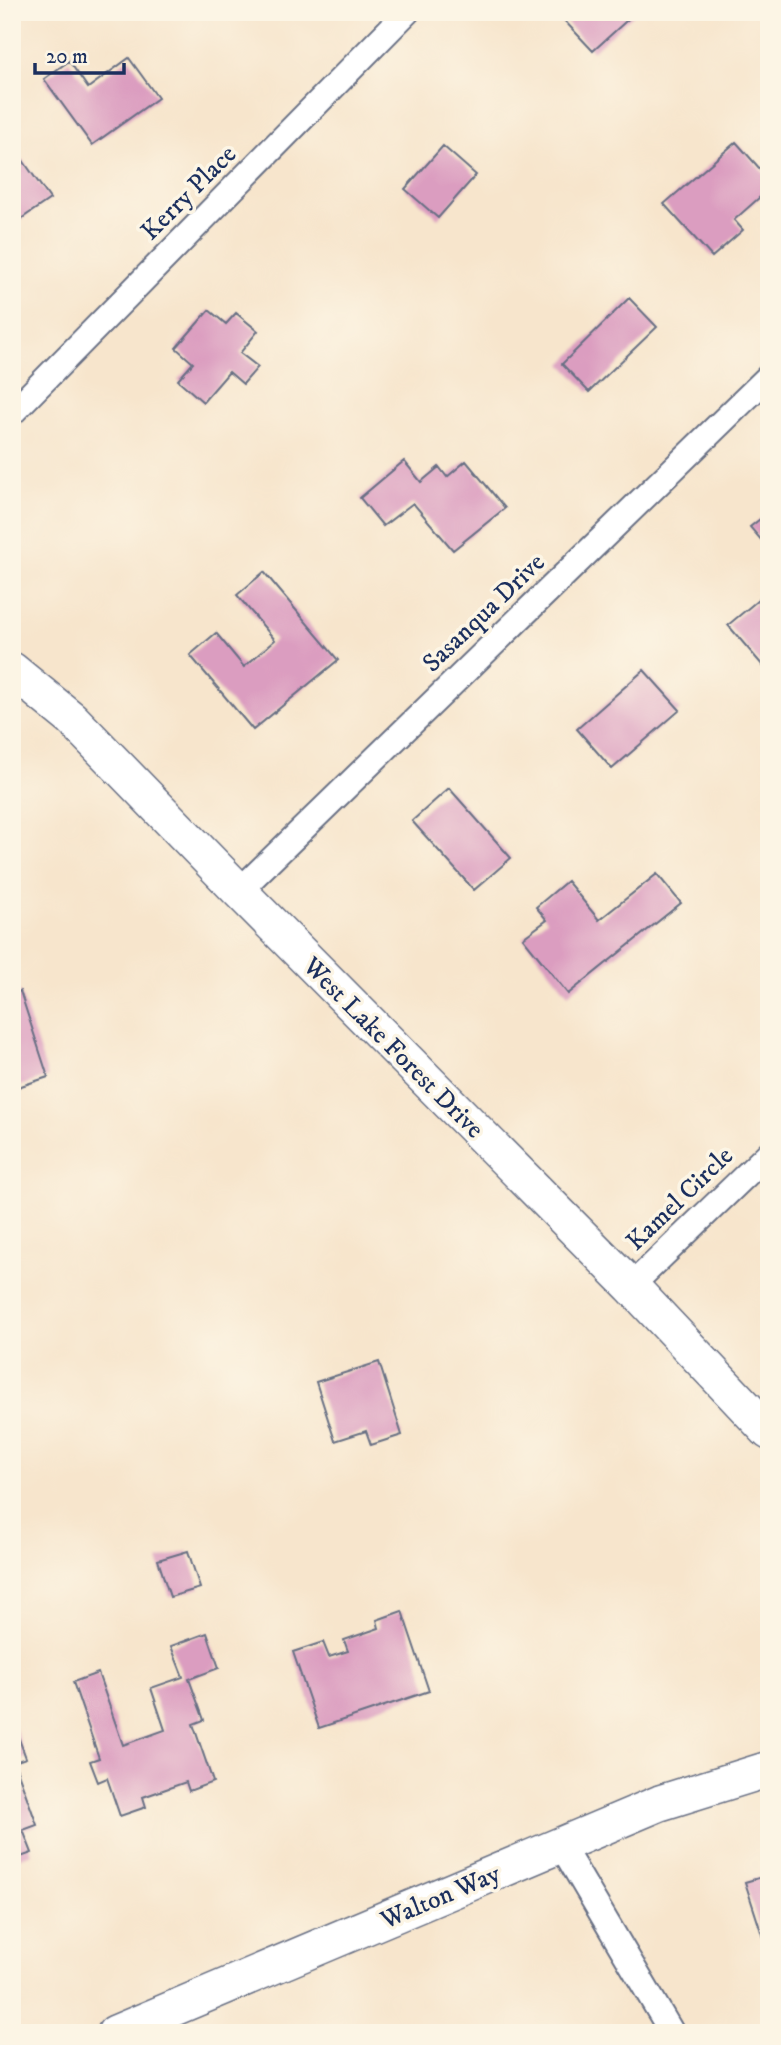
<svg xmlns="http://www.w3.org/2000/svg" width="781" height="2045" font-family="'IM FELL DW Pica',serif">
  <rect width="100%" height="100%" fill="#fcf5e5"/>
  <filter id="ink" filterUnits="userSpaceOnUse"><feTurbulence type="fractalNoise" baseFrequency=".0143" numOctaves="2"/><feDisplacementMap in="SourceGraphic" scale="14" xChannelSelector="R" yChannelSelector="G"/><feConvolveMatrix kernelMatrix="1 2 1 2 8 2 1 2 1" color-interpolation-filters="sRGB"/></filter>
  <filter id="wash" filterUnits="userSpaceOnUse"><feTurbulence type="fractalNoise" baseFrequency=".00686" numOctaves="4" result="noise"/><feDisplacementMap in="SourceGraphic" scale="28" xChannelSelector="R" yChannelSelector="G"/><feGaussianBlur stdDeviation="1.57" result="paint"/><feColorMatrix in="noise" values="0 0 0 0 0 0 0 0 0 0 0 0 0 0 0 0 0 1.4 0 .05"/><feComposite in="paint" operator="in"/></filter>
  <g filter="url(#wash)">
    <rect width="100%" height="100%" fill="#f7e5cc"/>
    <g id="blocks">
      <path fill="#db9dc0" d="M 564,12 L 636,12 L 593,51 L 560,16 Z
        M 129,58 L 158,98 L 92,145 L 44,79 L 69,61 L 88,88 Z
        M 736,142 L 769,179 L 769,189 L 734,220 L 743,230 L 712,257 L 664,204 Z
        M 443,146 L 476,175 L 438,218 L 405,189 Z
        M 22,159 L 50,199 L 12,225 L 12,166 Z
        M 629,298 L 657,327 L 589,392 L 562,364 Z
        M 209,310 L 226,324 L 236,313 L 258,331 L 240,353 L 258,367 L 243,384 L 229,372 L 203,402 L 178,380 L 193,363 L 176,348 Z
        M 404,461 L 421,482 L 439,467 L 447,477 L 466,461 L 505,508 L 453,550 L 413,503 L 383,526 L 360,498 Z
        M 769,512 L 769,549 L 750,527 Z
        M 264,572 L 338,660 L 253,730 L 190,655 L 216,633 L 244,667 L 275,640 L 237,595 Z
        M 769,591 L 769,673 L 728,625 Z
        M 644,670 L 680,710 L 612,769 L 577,729 Z
        M 449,788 L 511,858 L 474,890 L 412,821 Z
        M 657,874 L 681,903 L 568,994 L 523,938 L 547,920 L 536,907 L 567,881 L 599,920 Z
        M 20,991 L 48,1077 L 12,1089 L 12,994 Z
        M 379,1362 L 402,1435 L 371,1445 L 366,1431 L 335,1441 L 316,1382 Z
        M 188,1551 L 200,1588 L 170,1597 L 158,1560 Z
        M 402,1611 L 429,1691 L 319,1728 L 293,1652 L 323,1642 L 329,1657 L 348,1651 L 344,1640 L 379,1628 L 377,1620 Z
        M 207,1633 L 219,1668 L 189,1679 L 204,1720 L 193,1724 L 213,1782 L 189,1791 L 186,1782 L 143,1797 L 146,1807 L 120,1816 L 107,1778 L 98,1782 L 90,1761 L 99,1758 L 73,1682 L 98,1673 L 123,1745 L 165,1730 L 151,1688 L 183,1677 L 171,1646 Z
        M 12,1720 L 26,1758 L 14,1762 L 37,1825 L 23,1830 L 32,1853 L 12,1860 Z
        M 769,1875 L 769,1939 L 764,1941 L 745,1882 Z"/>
    </g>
  </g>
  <g filter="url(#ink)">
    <use href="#blocks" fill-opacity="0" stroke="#686f84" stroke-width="2"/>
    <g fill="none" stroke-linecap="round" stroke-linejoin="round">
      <g stroke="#686f84" stroke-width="28">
        <path id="street" d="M 12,413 L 407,12
          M 239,891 L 769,376
          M 631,1286 L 769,1153
          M 561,1845 L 672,2033"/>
      </g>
      <g stroke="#686f84" stroke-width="38">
        <path id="secondary" d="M 12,670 L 72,719 L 239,891 L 631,1286 L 769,1432
          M 115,2033 L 660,1803 L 769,1769"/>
      </g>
      <use href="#street" stroke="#fff" stroke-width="24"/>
      <use href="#secondary" stroke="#fff" stroke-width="35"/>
    </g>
  </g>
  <g text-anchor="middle" stroke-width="7" stroke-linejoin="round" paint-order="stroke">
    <g font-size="26" fill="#1b2f5e" stroke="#fcf5e5">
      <text transform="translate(188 192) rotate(-45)" y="9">Kerry Place</text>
      <text transform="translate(483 612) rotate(-44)" y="9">Sasanqua Drive</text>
      <text transform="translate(394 1047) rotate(45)" y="9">West Lake Forest Drive</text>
      <text transform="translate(679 1198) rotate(-44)" y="9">Kamel Circle</text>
      <text transform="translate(440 1896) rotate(-23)" y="9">Walton Way</text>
    </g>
  </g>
  <rect width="781" height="2045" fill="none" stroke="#fcf5e5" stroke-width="42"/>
  <path d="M35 63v10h89v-10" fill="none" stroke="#1b2f5e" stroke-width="3.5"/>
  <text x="46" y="63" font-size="21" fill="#1b2f5e" stroke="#fcf5e5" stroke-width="5" paint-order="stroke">20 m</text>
</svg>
